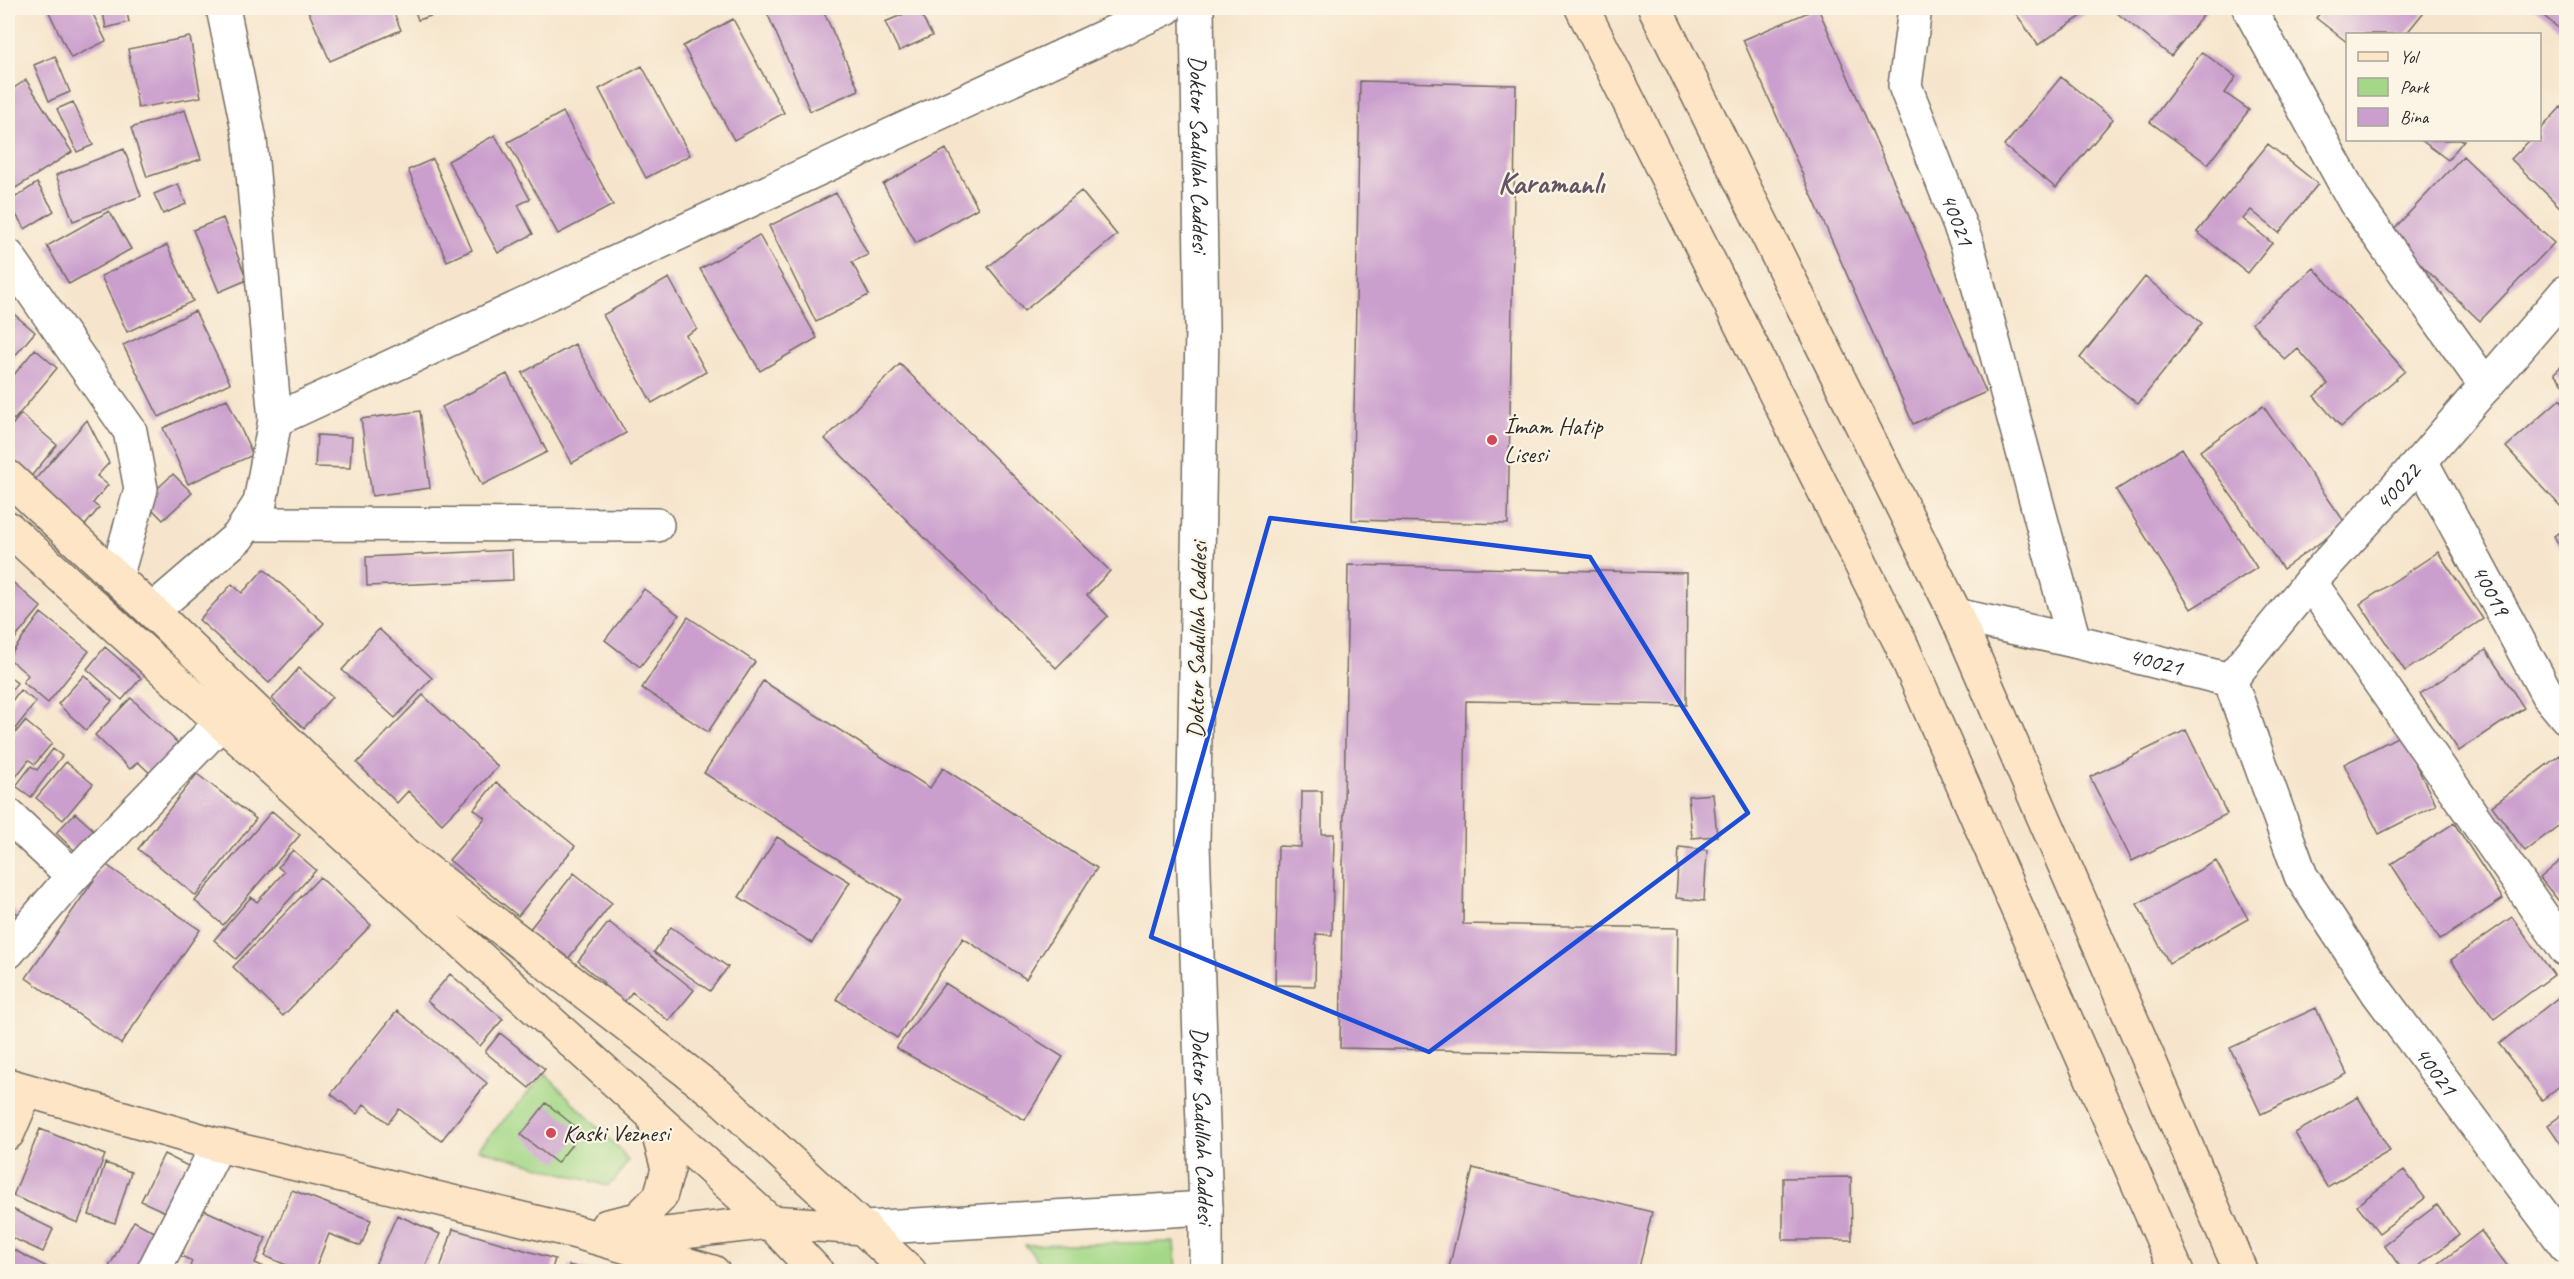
<svg xmlns="http://www.w3.org/2000/svg" width="2574" height="1279" font-family="Caveat,sans-serif">
  <rect width="100%" height="100%" fill="#fcf5e5"/>
  <filter id="ink" filterUnits="userSpaceOnUse"><feTurbulence type="fractalNoise" baseFrequency=".0167" numOctaves="2"/><feDisplacementMap in="SourceGraphic" scale="12" xChannelSelector="R" yChannelSelector="G"/><feConvolveMatrix kernelMatrix="1 2 1 2 8 2 1 2 1" color-interpolation-filters="sRGB"/></filter>
  <filter id="wash" filterUnits="userSpaceOnUse"><feTurbulence type="fractalNoise" baseFrequency=".008" numOctaves="4" result="noise"/><feDisplacementMap in="SourceGraphic" scale="24" xChannelSelector="R" yChannelSelector="G"/><feGaussianBlur stdDeviation="1.35" result="paint"/><feColorMatrix in="noise" values="0 0 0 0 0 0 0 0 0 0 0 0 0 0 0 0 0 1.4 0 .05"/><feComposite in="paint" operator="in"/></filter>
  <g filter="url(#wash)">
    <rect width="100%" height="100%" fill="#f6e5cc"/>
    <path fill="#a4d888" stroke="#68825a" stroke-width="1.5" d="M 545,1074 L 622,1152 L 628,1161 L 614,1181 L 607,1186 L 478,1149 Z
      M 1174,1242 L 1176,1271 L 1047,1271 L 1025,1245 Z"/>
    <g id="blocks">
      <path fill="#ca9fcd" d="M 47,8 L 90,8 L 106,41 L 71,58 Z
        M 102,8 L 126,8 L 129,22 L 106,28 Z
        M 307,8 L 392,8 L 401,30 L 330,61 Z
        M 414,8 L 456,8 L 418,20 Z
        M 765,8 L 822,8 L 859,90 L 810,111 Z
        M 885,8 L 900,8 L 888,14 Z
        M 918,8 L 932,36 L 899,51 L 885,22 Z
        M 1818,8 L 1986,392 L 1913,424 L 1743,40 Z
        M 2012,8 L 2094,8 L 2038,45 Z
        M 2113,8 L 2209,8 L 2171,56 L 2112,9 Z
        M 2324,8 L 2417,8 L 2423,13 L 2406,34 L 2348,34 L 2348,43 L 2316,18 Z
        M 2534,8 L 2566,8 L 2566,34 Z
        M 733,19 L 784,113 L 734,140 L 683,46 Z
        M 190,37 L 201,97 L 138,108 L 128,49 Z
        M 2202,52 L 2236,77 L 2225,93 L 2249,110 L 2208,164 L 2150,122 Z
        M 55,56 L 70,92 L 49,101 L 34,65 Z
        M 642,66 L 690,155 L 646,178 L 599,89 Z
        M 2061,77 L 2113,119 L 2056,188 L 2004,146 Z
        M 26,80 L 72,152 L 8,193 L 8,92 Z
        M 1360,81 L 1516,85 L 1508,524 L 1352,520 Z
        M 73,102 L 93,145 L 77,152 L 57,109 Z
        M 2561,107 L 2566,113 L 2566,208 L 2564,211 L 2511,159 L 2530,140 L 2540,140 L 2540,130 Z
        M 185,110 L 201,159 L 147,177 L 131,128 Z
        M 563,112 L 613,205 L 558,234 L 508,142 Z
        M 495,135 L 530,199 L 518,205 L 533,234 L 498,253 L 448,161 Z
        M 2421,140 L 2464,140 L 2448,160 Z
        M 2268,144 L 2318,184 L 2279,233 L 2251,210 L 2243,219 L 2272,243 L 2248,273 L 2197,232 Z
        M 124,149 L 141,196 L 73,221 L 56,175 Z
        M 946,149 L 978,208 L 916,243 L 883,184 Z
        M 2463,156 L 2554,243 L 2480,321 L 2389,234 Z
        M 433,159 L 472,250 L 447,261 L 408,170 Z
        M 37,183 L 54,211 L 25,229 L 8,202 Z
        M 178,184 L 186,204 L 163,214 L 154,194 Z
        M 1081,191 L 1117,235 L 1024,311 L 988,267 Z
        M 836,193 L 868,255 L 852,262 L 869,295 L 816,322 L 769,226 Z
        M 109,211 L 131,249 L 69,284 L 47,246 Z
        M 223,218 L 247,280 L 219,292 L 193,230 Z
        M 759,235 L 817,338 L 760,371 L 700,269 Z
        M 167,245 L 193,301 L 127,332 L 101,276 Z
        M 2314,268 L 2405,371 L 2341,427 L 2314,396 L 2328,384 L 2298,349 L 2285,360 L 2252,323 Z
        M 2145,277 L 2202,323 L 2138,404 L 2080,358 Z
        M 669,278 L 697,329 L 686,335 L 706,372 L 652,403 L 603,315 Z
        M 8,309 L 35,332 L 8,364 Z
        M 195,311 L 230,383 L 159,417 L 123,345 Z
        M 575,344 L 626,433 L 572,463 L 522,373 Z
        M 35,349 L 57,368 L 14,420 L 8,414 L 8,382 Z
        M 2566,362 L 2566,387 L 2554,373 Z
        M 900,364 L 1110,571 L 1087,595 L 1108,616 L 1056,668 L 825,439 Z
        M 507,374 L 547,452 L 482,485 L 442,407 Z
        M 227,399 L 253,455 L 188,484 L 163,428 Z
        M 2560,399 L 2566,407 L 2566,504 L 2562,508 L 2506,447 Z
        M 2263,406 L 2346,524 L 2283,569 L 2200,451 Z
        M 420,411 L 430,488 L 372,496 L 361,419 Z
        M 21,414 L 57,445 L 28,480 L 8,462 L 8,430 Z
        M 87,420 L 109,463 L 97,476 L 108,485 L 93,503 L 99,508 L 83,528 L 32,483 Z
        M 317,435 L 352,437 L 350,468 L 315,467 Z
        M 2182,448 L 2257,568 L 2191,609 L 2116,490 Z
        M 173,474 L 192,493 L 163,520 L 144,501 Z
        M 2566,529 L 2566,558 L 2554,536 Z
        M 512,550 L 513,580 L 367,586 L 366,557 Z
        M 2438,552 L 2483,619 L 2405,671 L 2360,604 Z
        M 1348,565 L 1687,573 L 1686,705 L 1466,701 L 1463,924 L 1678,928 L 1676,1055 L 1340,1048 Z
        M 264,569 L 324,623 L 269,683 L 199,620 L 232,584 L 242,593 Z
        M 8,578 L 41,607 L 8,647 Z
        M 644,589 L 679,615 L 640,667 L 605,640 Z
        M 41,613 L 89,651 L 48,703 L 23,682 L 28,675 L 8,658 Z
        M 688,617 L 755,662 L 708,732 L 642,688 Z
        M 379,629 L 432,678 L 395,718 L 342,670 Z
        M 105,647 L 141,678 L 122,700 L 87,669 Z
        M 2486,650 L 2524,708 L 2459,751 L 2420,694 Z
        M 299,668 L 332,697 L 304,728 L 272,699 Z
        M 84,675 L 112,701 L 86,730 L 58,704 Z
        M 8,676 L 17,683 L 8,695 Z
        M 763,681 L 930,788 L 943,768 L 1097,868 L 1026,979 L 963,938 L 897,1038 L 836,999 L 900,899 L 704,773 Z
        M 20,690 L 36,702 L 8,738 L 8,706 Z
        M 423,695 L 498,767 L 442,824 L 408,791 L 397,803 L 357,763 Z
        M 131,698 L 182,747 L 153,776 L 138,762 L 130,769 L 95,735 Z
        M 25,721 L 52,743 L 35,764 L 29,760 L 14,779 L 8,774 L 8,742 Z
        M 2186,730 L 2227,814 L 2132,861 L 2090,777 Z
        M 2401,735 L 2436,805 L 2379,834 L 2344,764 Z
        M 53,749 L 62,756 L 31,797 L 16,786 L 31,766 L 37,770 Z
        M 2560,755 L 2566,763 L 2566,820 L 2525,851 L 2492,806 Z
        M 66,762 L 93,784 L 63,820 L 36,798 Z
        M 197,774 L 256,819 L 196,896 L 138,849 Z
        M 496,782 L 575,846 L 518,916 L 449,860 L 485,818 L 474,809 Z
        M 1302,791 L 1322,791 L 1322,834 L 1334,834 L 1332,935 L 1316,934 L 1315,986 L 1275,985 L 1278,846 L 1301,847 Z
        M 1713,794 L 1717,836 L 1692,838 L 1688,796 Z
        M 272,811 L 300,835 L 223,925 L 195,901 Z
        M 75,813 L 95,831 L 75,851 L 56,833 Z
        M 2454,823 L 2503,899 L 2440,940 L 2391,864 Z
        M 777,837 L 850,882 L 812,943 L 739,897 Z
        M 1679,847 L 1707,850 L 1704,901 L 1676,898 Z
        M 293,850 L 316,870 L 236,959 L 214,940 L 251,897 L 257,902 L 284,872 L 278,867 Z
        M 2566,856 L 2566,910 L 2540,878 Z
        M 2216,861 L 2248,919 L 2169,963 L 2137,904 Z
        M 105,864 L 200,930 L 121,1044 L 26,978 Z
        M 574,873 L 612,903 L 567,960 L 529,930 Z
        M 320,877 L 371,925 L 283,1016 L 233,967 Z
        M 8,905 L 24,920 L 8,938 Z
        M 2512,917 L 2554,975 L 2494,1019 L 2451,960 Z
        M 609,922 L 694,990 L 669,1021 L 632,992 L 618,1010 L 597,992 L 604,983 L 578,961 Z
        M 671,927 L 728,967 L 710,991 L 654,952 Z
        M 450,974 L 503,1019 L 480,1046 L 427,1001 Z
        M 945,983 L 1063,1057 L 1025,1120 L 896,1048 Z
        M 2564,993 L 2566,996 L 2566,1081 L 2542,1100 L 2499,1044 Z
        M 2316,1008 L 2347,1074 L 2261,1114 L 2230,1048 Z
        M 397,1011 L 487,1083 L 441,1141 L 399,1109 L 388,1123 L 364,1104 L 357,1114 L 331,1094 Z
        M 500,1033 L 545,1069 L 529,1088 L 485,1052 Z
        M 2358,1097 L 2390,1151 L 2327,1187 L 2295,1133 Z
        M 546,1103 L 582,1132 L 557,1163 L 521,1135 Z
        M 2566,1112 L 2566,1151 L 2548,1125 Z
        M 40,1129 L 105,1155 L 78,1223 L 13,1196 Z
        M 164,1154 L 194,1169 L 172,1215 L 141,1201 Z
        M 105,1163 L 131,1172 L 115,1223 L 89,1215 Z
        M 1473,1168 L 1652,1212 L 1638,1272 L 1448,1272 Z
        M 2404,1170 L 2425,1198 L 2379,1233 L 2357,1205 Z
        M 1851,1177 L 1852,1240 L 1783,1240 L 1783,1178 Z
        M 292,1190 L 371,1220 L 361,1246 L 329,1234 L 314,1272 L 303,1272 L 265,1256 Z
        M 2437,1205 L 2459,1235 L 2411,1272 L 2404,1272 L 2384,1245 Z
        M 8,1207 L 53,1229 L 43,1252 L 8,1236 Z
        M 202,1209 L 266,1238 L 255,1263 L 269,1269 L 269,1272 L 188,1272 L 192,1261 L 181,1256 Z
        M 397,1215 L 440,1234 L 423,1272 L 372,1272 Z
        M 134,1221 L 162,1236 L 143,1272 L 117,1272 L 109,1267 Z
        M 453,1229 L 555,1259 L 551,1272 L 439,1272 Z
        M 2481,1231 L 2512,1272 L 2428,1272 Z
        M 8,1247 L 53,1270 L 52,1272 L 8,1272 Z
        M 569,1265 L 591,1271 L 591,1272 L 568,1272 Z"/>
    </g>
  </g>
  <g filter="url(#ink)">
    <use href="#blocks" fill-opacity="0" stroke="#726c63" stroke-width="1.5"/>
    <g fill="none" stroke-linecap="round" stroke-linejoin="round">
      <g stroke="#726c63" stroke-width="36">
        <g id="street">
          <path id="s1" d="M 1197,8 L 1202,329 L 1193,844 L 1206,1208 L 1206,1272"/>
          <path id="s2" d="M 1915,8 L 1905,86 L 1967,244 L 2074,641 L 2230,680 L 2301,876 L 2378,993 L 2566,1246"/>
          <path d="M 2249,8 L 2355,202 L 2486,386"/>
          <path d="M 8,256 L 130,431 L 141,489 L 116,578"/>
          <path d="M 275,420 L 1166,8"/>
          <path id="s3" d="M 2421,461 L 2547,694 L 2566,717"/>
          <path d="M 247,524 L 657,525"/>
          <path d="M 2310,582 L 2566,950"/>
          <path d="M 152,611 L 238,537 L 260,503 L 275,420 L 250,140 L 223,8"/>
          <path d="M 1956,615 L 2074,641"/>
          <path id="s4" d="M 2230,680 L 2310,582 L 2421,461 L 2566,292"/>
          <path d="M 8,815 L 73,876"/>
          <path d="M 8,952 L 73,876 L 220,724"/>
          <path d="M 865,1228 L 1206,1208"/>
          <path d="M 153,1272 L 218,1145"/>
        </g>
      </g>
      <g stroke="#726c63" stroke-width="36">
        <path id="secondary" d="M 1582,8 L 1901,644 L 2177,1272
          M 1655,8 L 1956,615 L 2241,1272
          M 8,477 L 152,611 L 400,850 L 718,1095 L 910,1272
          M 8,528 L 770,1222 L 817,1272
          M 8,1085 L 218,1145 L 576,1232 L 713,1272
          M 8,1133 L 26,1091
          M 607,1226 L 638,1219 L 660,1197 L 668,1169 L 654,1118
          M 620,1233 L 666,1234 L 770,1222 L 865,1228"/>
      </g>
      <use href="#street" stroke="#fff" stroke-width="33"/>
      <use href="#secondary" stroke="#fde5c5" stroke-width="33"/>
    </g>
  </g>
  <path fill="none" stroke="#1d4ed8" stroke-width="4.5" stroke-linejoin="round" d="M 1270,518 L 1590,557 L 1748,813 L 1429,1052 L 1151,937 Z"/>
  <g fill="#d1495b" stroke="#fcf5e5" stroke-width="2">
    <circle cx="1492" cy="440" r="6"/>
    <circle cx="551" cy="1133" r="6"/>
  </g>
  <g text-anchor="middle" stroke-width="4.5" stroke-linejoin="round" paint-order="stroke">
    <g font-size="24" fill="#2b2b2b" stroke="#fcf5e5">
      <text dy="8" stroke="none"><textPath href="#s1" startOffset="146">Doktor Sadullah Caddesi</textPath></text>
      <text dy="8" stroke="none"><textPath href="#s2" startOffset="222">40021</textPath></text>
      <text dy="8" stroke="none"><textPath href="#s4" startOffset="256">40022</textPath></text>
      <text dy="8" stroke="none"><textPath href="#s3" startOffset="147">40019</textPath></text>
      <text transform="translate(1197 640) rotate(-89)" y="8">Doktor Sadullah Caddesi</text>
      <text dy="8" stroke="none"><textPath href="#s2" startOffset="744">40021</textPath></text>
      <text dy="8" stroke="none"><textPath href="#s2" startOffset="1266">40021</textPath></text>
      <text dy="8" stroke="none"><textPath href="#s1" startOffset="1118">Doktor Sadullah Caddesi</textPath></text>
    </g>
    <g font-size="24" fill="#2b2b2b" stroke="#fcf5e5" text-anchor="start">
      <text x="1504" y="434">İmam Hatip<tspan x="1504" dy="28">Lisesi</tspan></text>
      <text x="563" y="1141">Kaski Veznesi</text>
    </g>
    <g font-size="30" font-weight="bold" fill="#635464" stroke="#fcf5e5">
      <text x="1551" y="193">Karamanlı</text>
    </g>
  </g>
  <rect width="2574" height="1279" fill="none" stroke="#fcf5e5" stroke-width="30"/>
  <rect x="2346" y="33" width="195" height="108" fill="#fcf5e5" stroke="#a8a49b" stroke-width="1.5"/>
  <rect x="2358" y="52" width="30" height="9" fill="#fde5c5" stroke="#a8a49b" stroke-width="1.5"/>
  <text x="2400" y="63" font-size="18" fill="#2b2b2b">Yol</text>
  <rect x="2358" y="78" width="30" height="18" fill="#a4d888" stroke="#a8a49b" stroke-width="1.5"/>
  <text x="2400" y="93" font-size="18" fill="#2b2b2b">Park</text>
  <rect x="2358" y="108" width="30" height="18" fill="#ca9fcd" stroke="#a8a49b" stroke-width="1.5"/>
  <text x="2400" y="123" font-size="18" fill="#2b2b2b">Bina</text>
</svg>
